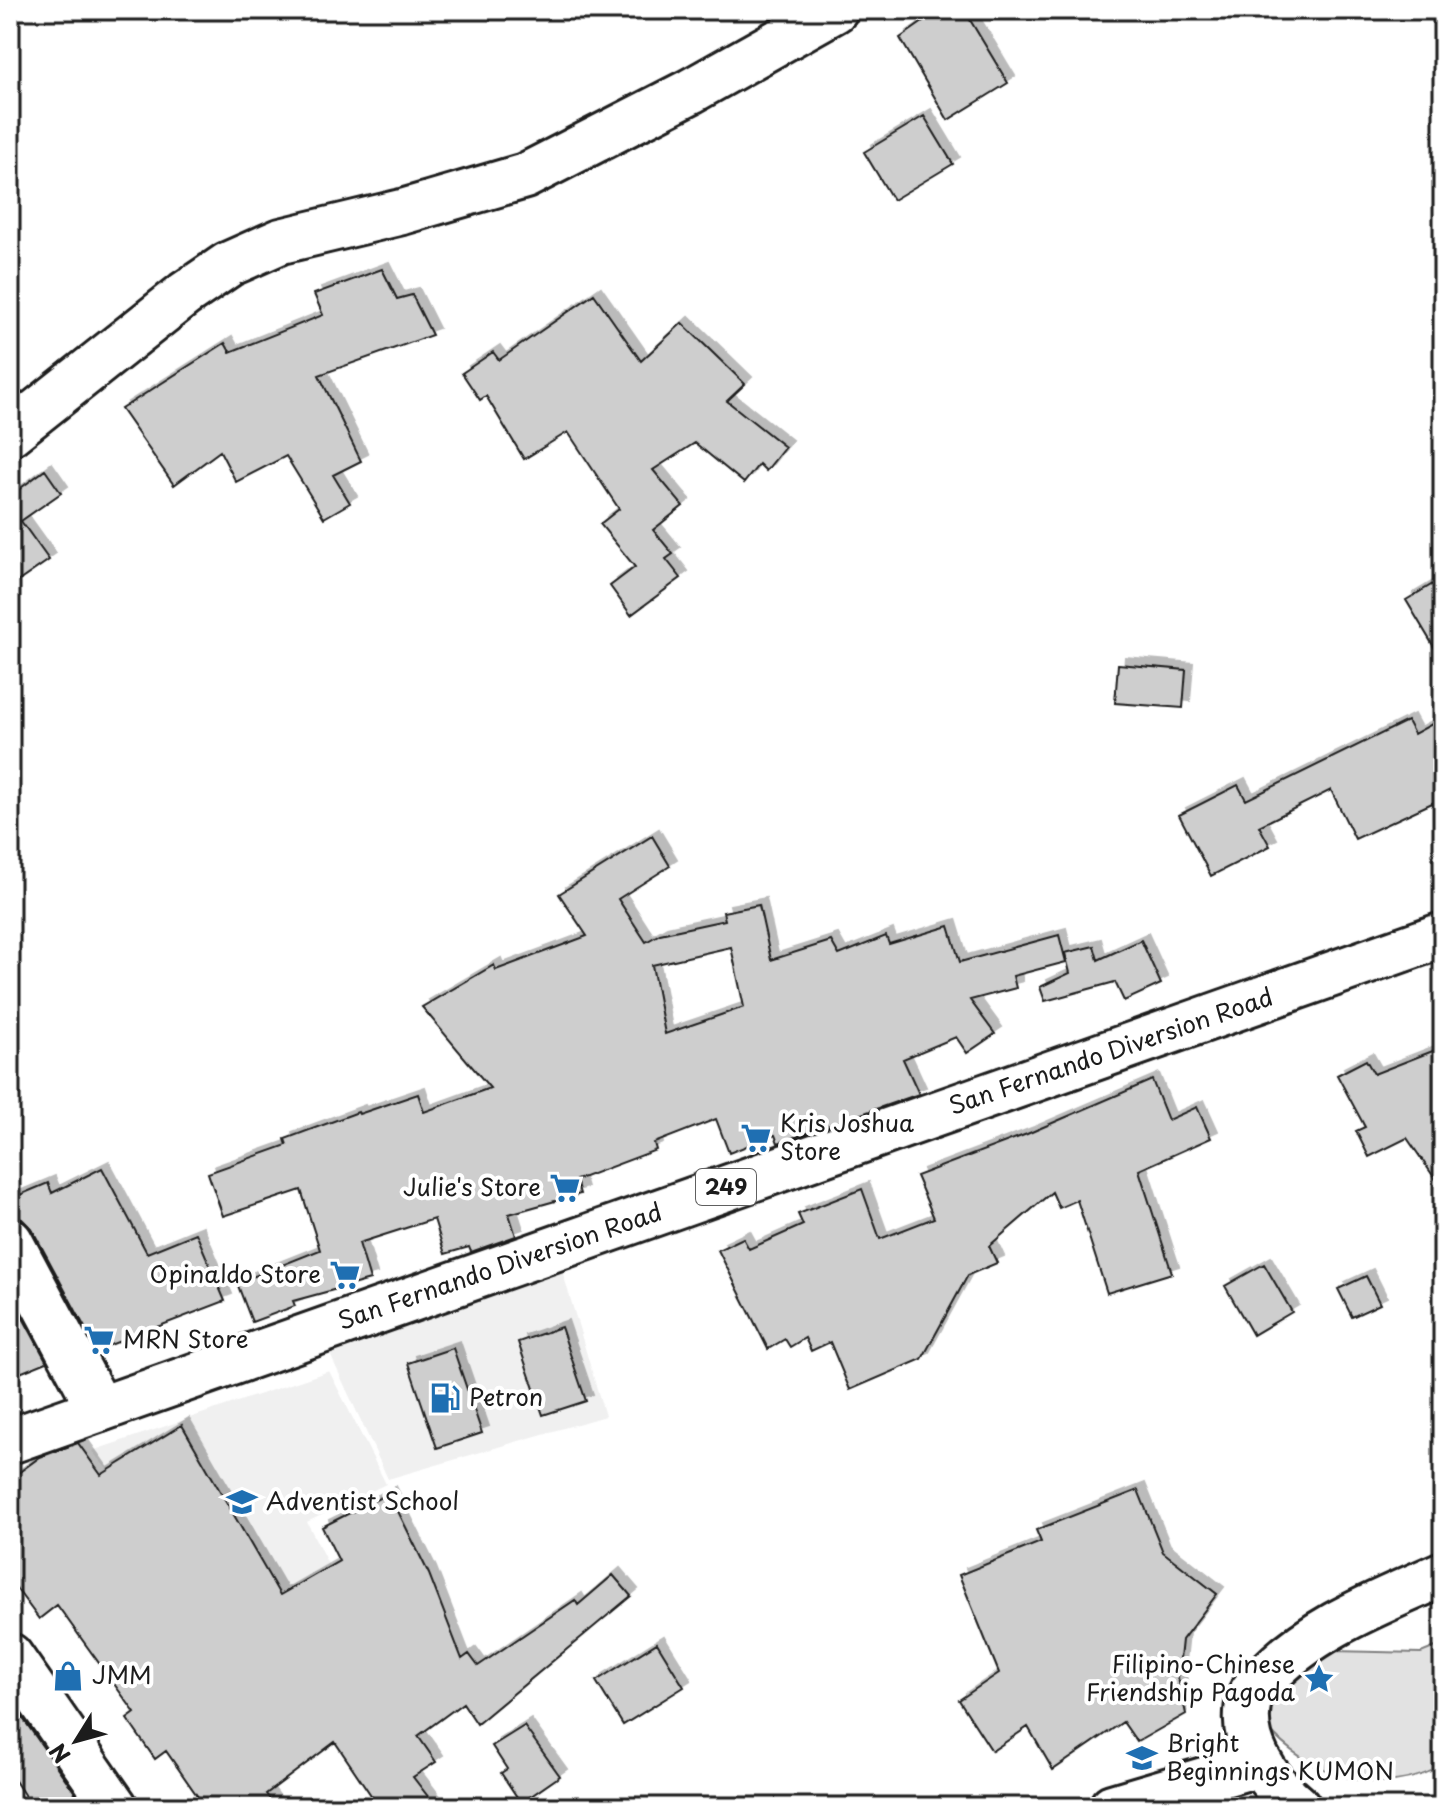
<svg xmlns="http://www.w3.org/2000/svg" width="1453" height="1817" font-family="'Playpen Sans',sans-serif">
  <defs>
    <filter id="shadow"><feDropShadow dx="7" dy="-7" stdDeviation="0" flood-color="#0004"/></filter>
  </defs>
  <rect width="100%" height="100%" fill="#fff"/>
  <filter id="ink" filterUnits="userSpaceOnUse"><feTurbulence type="fractalNoise" baseFrequency=".0125" numOctaves="2"/><feDisplacementMap in="SourceGraphic" scale="16" xChannelSelector="R" yChannelSelector="G"/><feConvolveMatrix kernelMatrix="1 2 1 2 8 2 1 2 1" color-interpolation-filters="sRGB"/></filter>
  <g filter="url(#ink)">
    <path fill="#f0f0f0" d="M 562,1270 L 605,1416 L 388,1479 L 329,1352 Z
      M 329,1371 L 386,1484 L 307,1522 L 359,1627 L 272,1646 L 149,1520 L 92,1451 Z"/>
    <path fill="#e2e2e2" stroke="#7f7f7f" stroke-width="2" d="M 1443,1644 L 1443,1765 C 1382,1800 1307,1776 1265,1725 L 1266,1700 L 1282,1675 L 1333,1651 L 1421,1653 Z"/>
    <path fill="#cecece" stroke="#1c1c1c" stroke-width="2" fill-rule="evenodd" filter="url(#shadow)" d="M 940,10 L 964,10 L 1008,83 L 948,120 L 900,38 Z
      M 924,116 L 953,164 L 893,200 L 864,152 Z
      M 382,269 L 397,299 L 412,295 L 432,335 L 319,375 L 361,461 L 333,475 L 350,503 L 324,518 L 286,456 L 236,482 L 220,451 L 174,485 L 121,409 L 225,343 L 230,352 L 323,315 L 314,294 Z
      M 594,294 L 641,361 L 682,323 L 745,384 L 727,401 L 785,447 L 766,471 L 759,464 L 744,483 L 695,443 L 653,470 L 683,506 L 653,530 L 673,554 L 666,559 L 681,578 L 631,615 L 610,586 L 635,567 L 600,524 L 619,509 L 568,432 L 524,459 L 486,396 L 480,400 L 462,373 L 493,352 L 499,360 Z
      M 45,470 L 61,493 L 21,521 L 49,560 L 10,587 L 10,496 Z
      M 1443,578 L 1443,662 L 1406,600 Z
      M 1118,664 L 1186,670 L 1183,708 L 1115,703 Z
      M 1443,718 L 1443,798 L 1355,839 L 1331,790 L 1259,826 L 1270,846 L 1211,876 L 1179,815 L 1238,785 L 1246,800 L 1407,721 L 1414,734 Z
      M 652,836 L 670,866 L 618,899 L 646,942 L 660,934 L 725,920 L 723,912 L 759,905 L 771,960 L 831,941 L 839,955 L 886,936 L 889,944 L 949,926 L 960,962 L 1059,935 L 1066,962 L 1013,976 L 1016,988 L 970,1000 L 995,1034 L 967,1053 L 956,1037 L 903,1059 L 919,1094 L 778,1143 L 775,1135 L 729,1153 L 716,1119 L 654,1143 L 656,1150 L 576,1180 L 580,1194 L 509,1214 L 516,1236 L 471,1252 L 469,1247 L 445,1254 L 434,1219 L 359,1243 L 370,1280 L 293,1301 L 295,1306 L 252,1322 L 237,1283 L 320,1250 L 301,1190 L 223,1216 L 208,1173 L 287,1145 L 285,1139 L 358,1112 L 359,1114 L 418,1094 L 424,1112 L 490,1088 L 422,1007 L 494,965 L 496,970 L 587,936 L 559,894 ZM 731,947 L 744,1007 L 665,1034 L 652,965 Z
      M 1141,940 L 1161,984 L 1124,1001 L 1115,982 L 1045,1001 L 1040,987 L 1070,973 L 1065,953 L 1094,946 L 1098,960 Z
      M 1443,1047 L 1443,1190 L 1407,1138 L 1369,1157 L 1356,1131 L 1365,1127 L 1337,1075 L 1366,1060 L 1374,1074 Z
      M 1152,1080 L 1168,1120 L 1197,1107 L 1211,1138 L 1139,1170 L 1172,1273 L 1107,1293 L 1077,1200 L 1059,1208 L 1052,1192 L 989,1246 L 997,1263 L 968,1275 L 922,1359 L 850,1390 L 830,1342 L 811,1351 L 805,1338 L 790,1347 L 785,1339 L 768,1349 L 718,1250 L 743,1238 L 749,1249 L 803,1225 L 798,1214 L 862,1189 L 880,1239 L 934,1218 L 916,1176 L 1027,1134 Z
      M 102,1168 L 147,1253 L 196,1233 L 225,1301 L 97,1350 L 32,1229 L 22,1219 L 10,1216 L 10,1199 L 48,1183 L 52,1193 Z
      M 1264,1264 L 1292,1312 L 1253,1335 L 1225,1286 Z
      M 1366,1276 L 1380,1304 L 1352,1317 L 1338,1289 Z
      M 10,1294 L 47,1362 L 10,1377 Z
      M 561,1327 L 586,1401 L 543,1415 L 518,1342 Z
      M 453,1348 L 482,1433 L 437,1448 L 408,1363 Z
      M 182,1425 L 280,1595 L 339,1561 L 322,1527 L 389,1493 L 429,1574 L 462,1659 L 469,1654 L 478,1666 L 575,1600 L 578,1605 L 613,1575 L 631,1596 L 477,1724 L 463,1703 L 418,1736 L 436,1762 L 413,1777 L 436,1807 L 379,1807 L 335,1742 L 266,1794 L 276,1807 L 205,1807 L 166,1751 L 155,1759 L 127,1719 L 135,1713 L 57,1605 L 39,1619 L 10,1580 L 10,1479 L 40,1457 L 78,1443 L 101,1475 Z
      M 1138,1490 L 1163,1552 L 1217,1594 L 1182,1640 L 1178,1678 L 1186,1714 L 1137,1742 L 1123,1722 L 1053,1770 L 1028,1727 L 992,1751 L 959,1700 L 999,1673 L 959,1575 L 1041,1542 L 1036,1530 Z
      M 657,1643 L 684,1687 L 623,1725 L 596,1681 Z
      M 10,1700 L 85,1807 L 32,1807 L 10,1773 Z
      M 524,1726 L 560,1776 L 521,1803 L 501,1773 L 507,1769 L 492,1746 Z"/>
    <g fill="none" stroke-linecap="round" stroke-linejoin="round">
      <g stroke="#1c1c1c" stroke-width="50">
        <path id="minor" d="M 10,433 L 185,294 L 229,264 L 281,241 L 402,212 L 525,176 L 691,91 L 835,10
          M 10,1241 L 100,1409
          M 1112,1807 L 1258,1764
          M 1298,1807 C 1266,1781 1237,1740 1250,1696 C 1252,1690 1260,1683 1265,1678 C 1312,1627 1381,1602 1443,1574"/>
      </g>
      <g stroke="#1c1c1c" stroke-width="50">
        <path id="major" d="M 10,1656 L 115,1807"/>
      </g>
      <g stroke="#1c1c1c" stroke-width="50">
        <path id="highway" d="M 10,1441 L 1443,935"/>
      </g>
      <use href="#minor" stroke="#fff" stroke-width="44"/>
      <use href="#major" stroke="#fff" stroke-width="44"/>
      <use href="#highway" stroke="#fff" stroke-width="44"/>
    </g>
  </g>
  <defs>
    <g id="supermarket-bare" transform="scale(2.4)"><path d="M-6-5.5h2.5l.6 2H6L4.5 2H-2.5L-4.4-4H-6ZM-1.5 3.2a1.3 1.3 0 1 0 .1 0ZM3 3.2a1.3 1.3 0 1 0 .1 0Z" fill="#1f6fb2" stroke="#fff" stroke-width="2.5" paint-order="stroke"/></g>
    <g id="fuel-bare" transform="scale(2.4)"><path d="M-5.5-6h7V0h2V4h1.3V-2.5L3-4.5l.8-.8L6-3V5H2.5V1h-1V6h-7ZM-4.2-4.7v3.2H.2V-4.7Z" fill="#1f6fb2" stroke="#fff" stroke-width="2.5" paint-order="stroke"/></g>
    <g id="school-bare" transform="scale(2.4)"><path d="M0-5L7-2L0 1L-7-2ZM-4 1L0 2.5L4 1V4Q0 6-4 4Z" fill="#1f6fb2" stroke="#fff" stroke-width="2.5" paint-order="stroke"/></g>
    <g id="shop-bare" transform="scale(2.4)"><path d="M-5-2.5h2.3a2.7 3.5 0 0 1 5.4 0H5L5.5 6h-11ZM-1.5-2.5h3a1.5 2.3 0 0 0-3 0Z" fill="#1f6fb2" stroke="#fff" stroke-width="2.5" paint-order="stroke"/></g>
    <g id="sight-bare" transform="scale(2.4)"><path d="M0-6L1.8-2.2L6-1.7L2.9 1.2L3.7 5.4L0 3.3L-3.7 5.4L-2.9 1.2L-6-1.7L-1.8-2.2Z" fill="#1f6fb2" stroke="#fff" stroke-width="2.5" paint-order="stroke"/></g>
  </defs>
  <g fill-rule="evenodd">
    <use href="#supermarket-bare" x="756" y="1138"/>
    <use href="#supermarket-bare" x="565" y="1188"/>
    <use href="#supermarket-bare" x="345" y="1275"/>
    <use href="#supermarket-bare" x="99" y="1340"/>
    <use href="#fuel-bare" x="445" y="1398"/>
    <use href="#school-bare" x="242" y="1502"/>
    <use href="#shop-bare" x="68" y="1676"/>
    <use href="#sight-bare" x="1319" y="1679"/>
    <use href="#school-bare" x="1142" y="1758"/>
  </g>
  <g text-anchor="middle" stroke-width="8" stroke-linejoin="round" paint-order="stroke">
    <rect fill="#fff" stroke="#606060" stroke-width="2" x="696" y="1169" width="60" height="36" rx="6"/>
    <g font-size="22" font-weight="bold" fill="#1c1c1c">
      <text x="726" y="1195">249</text>
    </g>
    <g font-size="24" fill="#1c1c1c" stroke="#fff">
      <text transform="translate(1111 1052) rotate(-19)" y="8">San Fernando Diversion Road</text>
      <text transform="translate(500 1267) rotate(-19)" y="8">San Fernando Diversion Road</text>
    </g>
    <g font-size="24" fill="#1c1c1c" stroke="#fff" text-anchor="start">
      <text x="780" y="1132">Kris Joshua<tspan x="780" dy="28">Store</tspan></text>
      <text x="541" y="1196" text-anchor="end">Julie's Store</text>
      <text x="321" y="1283" text-anchor="end">Opinaldo Store</text>
      <text x="123" y="1348">MRN Store</text>
      <text x="469" y="1406">Petron</text>
      <text x="266" y="1510">Adventist School</text>
      <text x="1295" y="1673" text-anchor="end">Filipino-Chinese<tspan x="1295" dy="28">Friendship Pagoda</tspan></text>
      <text x="92" y="1684">JMM</text>
      <text x="1166" y="1752">Bright<tspan x="1166" dy="28">Beginnings KUMON</tspan></text>
    </g>
  </g>
  <rect width="1453" height="1817" fill="none" stroke="#fff" stroke-width="40"/>
  <rect x="20" y="20" width="1413" height="1777" fill="none" stroke="#1c1c1c" stroke-width="3" filter="url(#ink)"/>
  <g transform="translate(76 1741) rotate(233)" stroke="#ffffff" stroke-width="6" paint-order="stroke">
  <path d="M0-6L14 30L0 20L-14 30Z" fill="#1c1c1c"/>
  <text y="-12" font-size="22" font-weight="bold" text-anchor="middle" fill="#1c1c1c">N</text>
  </g>
</svg>
